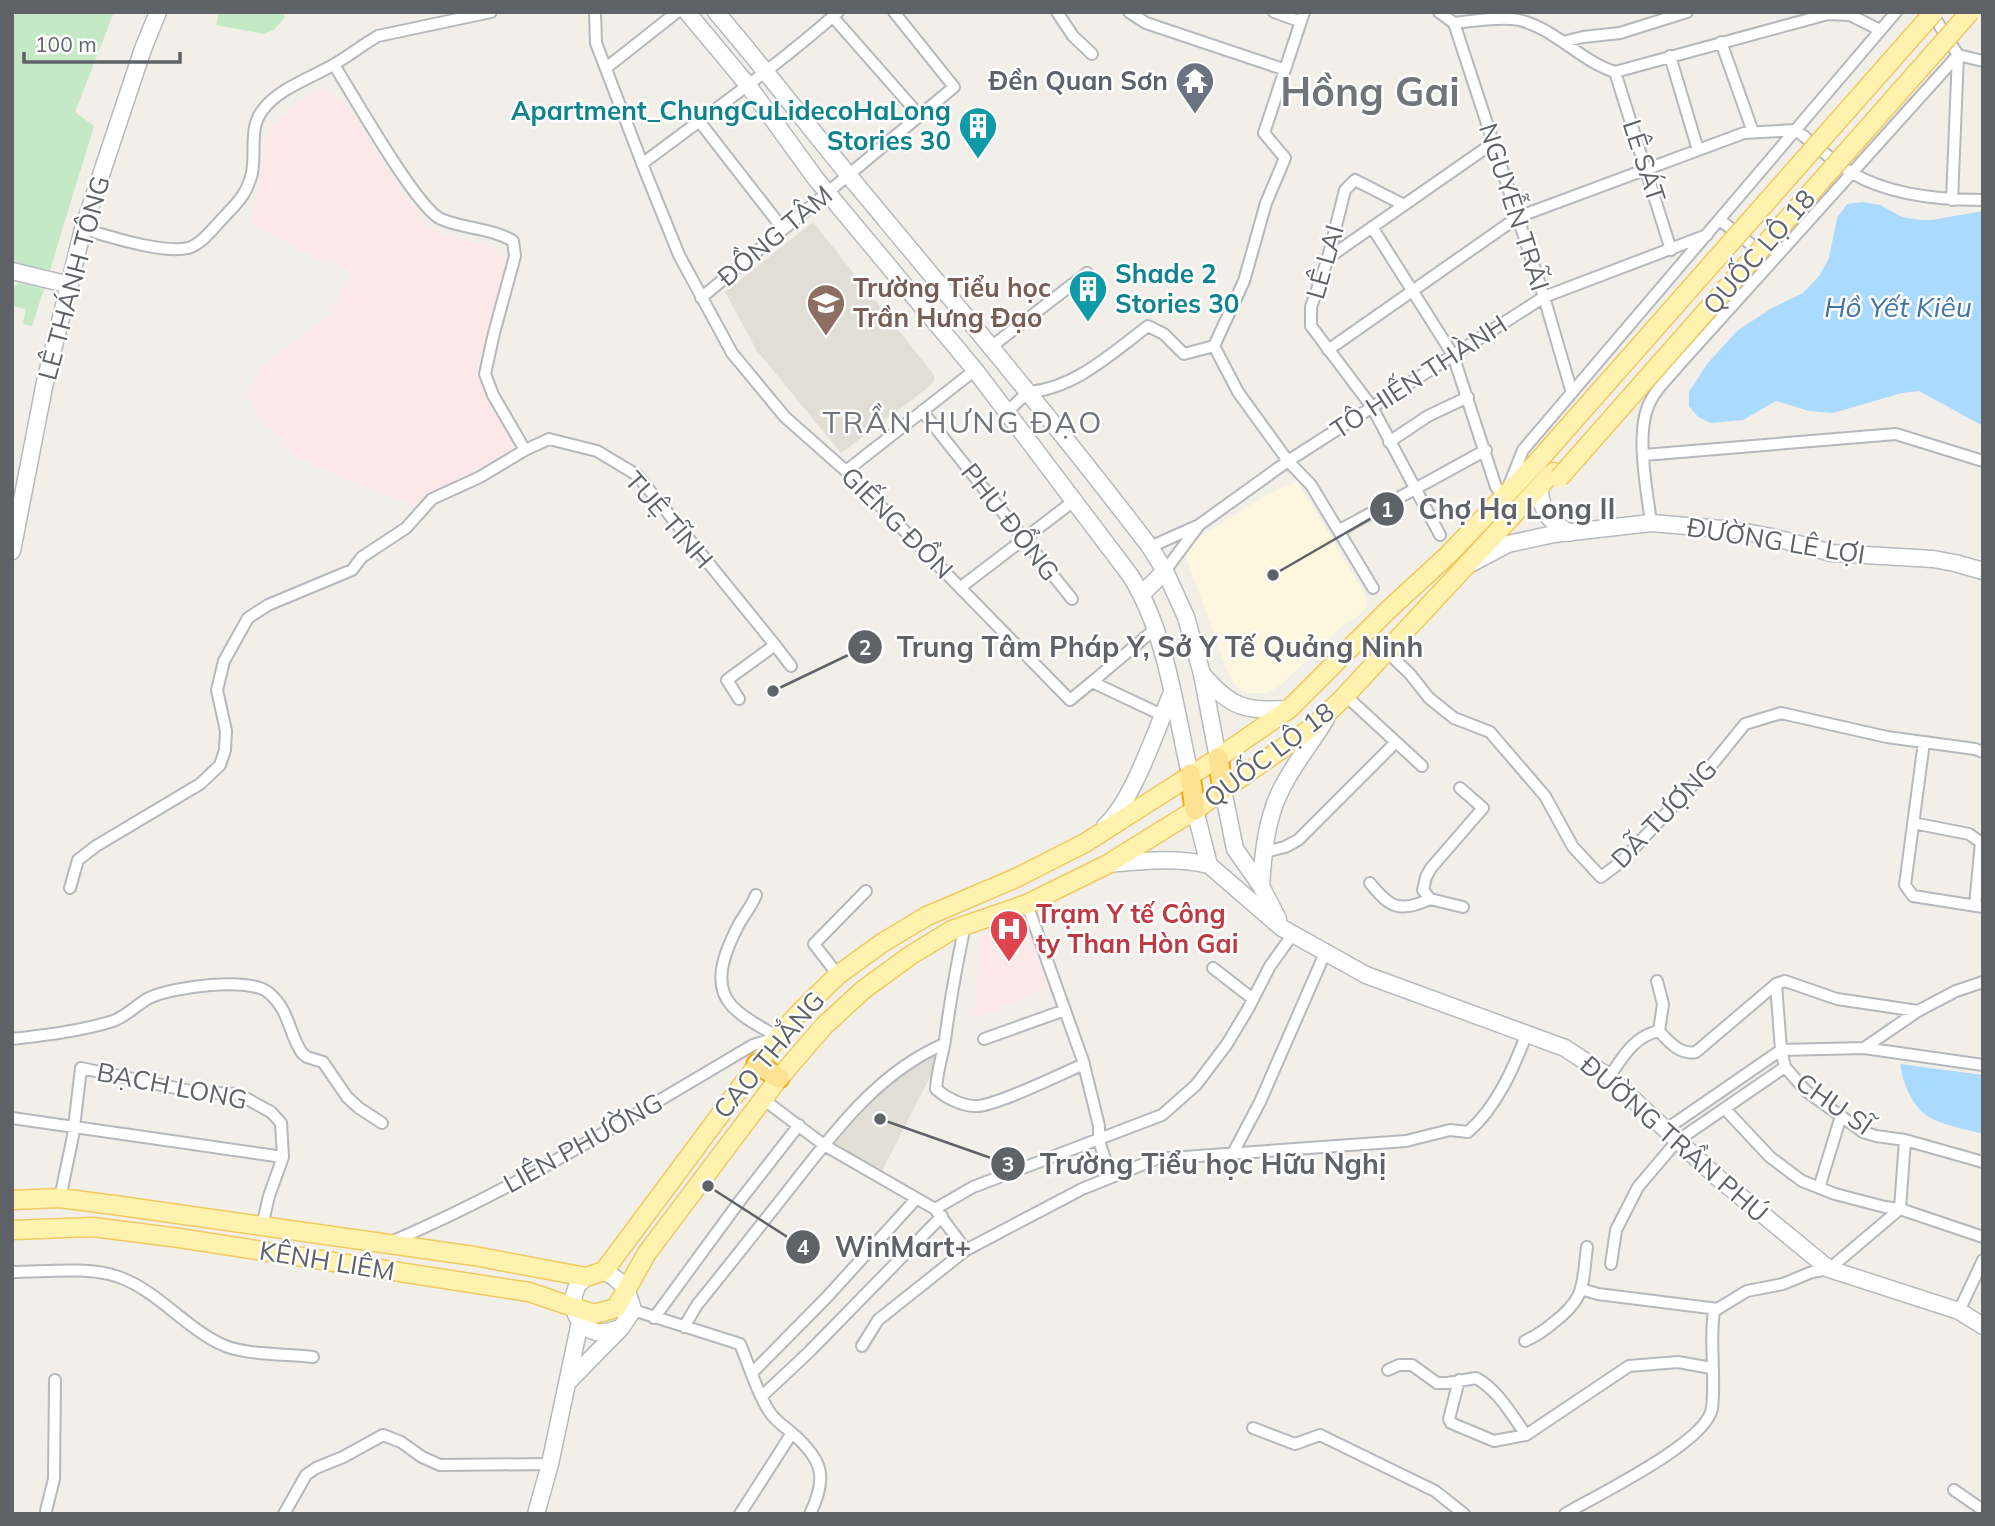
<svg xmlns="http://www.w3.org/2000/svg" width="1995" height="1526" font-family="Mulish,sans-serif">
  <rect width="100%" height="100%" fill="#f1efe8"/>
  <path fill="#fef7e0" d="M 1297,481 L 1366,596 L 1367,602 L 1365,609 L 1356,618 L 1344,624 L 1282,684 L 1268,693 L 1247,693 L 1237,687 L 1229,675 L 1185,554 L 1200,537 L 1263,497 Z"/>
  <path fill="#e1ded6" d="M 813,222 L 934,375 L 934,381 L 930,386 L 841,453 L 757,351 L 725,292 Z
    M 932,1054 L 936,1058 L 930,1077 L 881,1173 L 831,1142 L 877,1090 Z"/>
  <path fill="#fce8e6" d="M 325,89 L 349,108 L 397,185 L 429,228 L 448,236 L 493,246 L 503,259 L 504,270 L 499,294 L 477,369 L 488,397 L 505,419 L 513,446 L 506,453 L 412,506 L 304,461 L 292,454 L 284,440 L 259,417 L 246,393 L 263,365 L 331,315 L 350,273 L 336,261 L 320,260 L 251,224 L 261,177 L 267,130 L 314,90 Z
    M 1027,920 L 1048,988 L 974,1019 L 980,937 Z"/>
  <path fill="#c5e8c5" d="M 12,12 L 114,12 L 75,112 L 94,126 L 50,270 L 12,262 Z
    M 219,12 L 283,12 L 285,17 L 274,30 L 264,34 L 216,25 Z
    M 19,283 L 44,289 L 32,326 L 23,324 L 26,309 L 12,306 L 14,286 Z"/>
  <path fill="#aadaff" d="M 1863,202 L 1880,205 L 1902,217 L 1921,220 L 1932,220 L 1983,211 L 1983,426 L 1919,391 L 1902,393 L 1833,413 L 1809,411 L 1776,401 L 1743,420 L 1711,423 L 1698,417 L 1689,406 L 1689,392 L 1707,364 L 1737,331 L 1770,309 L 1803,293 L 1820,275 L 1829,258 L 1837,218 L 1847,204 Z
    M 1900,1064 L 1983,1075 L 1983,1134 C 1968,1130 1942,1125 1929,1117 C 1912,1107 1903,1083 1900,1064 Z"/>
  <g fill="none" stroke-linecap="round" stroke-linejoin="round">
    <g stroke="#b5b8bc" stroke-width="14">
      <path id="street" d="M 595,12 L 596,43 L 647,176 L 679,255 L 732,353 L 785,417 L 846,471 L 1070,700 L 1092,682 L 1162,715
        M 1057,12 L 1073,36 L 1092,54
        M 1129,12 L 1146,23 L 1283,69
        M 1274,12 L 1299,21
        M 1439,12 L 1454,23
        M 1931,12 L 1958,55 L 1983,61
        M 833,17 L 920,116
        M 1454,23 C 1472,21 1502,16 1519,20 C 1556,29 1580,61 1615,72 L 1828,14 L 1850,15 L 1880,30
        M 1454,23 L 1544,297 L 1572,393
        M 1563,42 L 1583,37 L 1620,33 L 1687,12
        M 1721,42 L 1753,132
        M 1670,56 L 1698,150
        M 334,65 C 352,93 417,209 441,219 C 464,229 491,228 513,241 L 515,256 L 494,333 L 485,374 L 493,395 L 525,450
        M 606,68 L 677,12
        M 1615,72 L 1671,250
        M 699,121 L 783,229
        M 642,164 C 708,114 776,67 838,12
        M 1952,200 L 1958,55
        M 1404,205 L 1355,180 L 1345,190 L 1328,258 L 1311,307 L 1311,326 L 1372,407 L 1440,535
        M 1720,220 L 1762,253
        M 1372,227 L 1453,355 L 1496,487 L 1505,497
        M 83,229 C 109,236 162,254 188,248 C 202,244 214,227 224,217 C 238,202 247,194 252,173 C 256,153 249,128 262,111 C 277,89 311,78 333,65 C 349,56 362,45 378,36 L 491,12
        M 1328,258 L 1493,143
        M 701,298 L 954,87 L 894,12
        M 1214,346 L 1244,281 L 1266,203 L 1285,158 L 1264,133 L 1304,12
        M 991,347 L 1087,273
        M 1328,350 L 1518,217 L 1744,133 L 1796,130 C 1814,144 1832,161 1852,173 C 1889,195 1940,200 1983,200
        M 922,411 L 1072,599
        M 1007,412 L 1028,392 C 1074,389 1112,353 1148,326 L 1164,334 L 1184,354 L 1214,346 L 1238,392 L 1288,461 L 1311,485 L 1373,588
        M 1389,442 L 1428,416 L 1468,397
        M 1644,455 L 1896,434 L 1983,461
        M 846,471 L 975,370
        M 1509,485 L 1523,450 L 1896,12
        M 1651,523 C 1647,489 1634,430 1651,400 C 1657,388 1669,377 1678,366 L 1958,55
        M 1340,530 L 1486,450
        M 1150,547 L 1197,526
        M 1165,571 L 1199,525 L 1288,461 L 1544,297 L 1707,235
        M 961,587 L 1075,500
        M 775,645 L 791,666
        M 1386,651 L 1410,674 L 1429,698 L 1454,718 L 1490,732 L 1545,796 L 1573,847 L 1601,877 L 1621,862 L 1715,761 L 1745,724 L 1781,713 L 1887,737 L 1975,749 L 1983,752
        M 1092,682 L 1155,629
        M 1346,696 L 1422,766
        M 1924,742 L 1905,885 L 1913,896 L 1983,907
        M 1460,788 L 1483,808 L 1431,868 L 1426,877 L 1423,890 L 1430,899 L 1463,907
        M 1913,823 L 1969,834 L 1983,844
        M 1264,852 L 1285,847 L 1298,840 L 1396,742
        M 1370,883 C 1390,908 1400,913 1430,899
        M 70,888 L 78,860 L 96,846 L 200,784 L 220,765 L 225,750 L 226,731 L 217,690 L 224,661 L 248,618 L 268,605 L 352,570 L 362,557 L 406,528 L 432,499 L 480,477 L 525,450 L 549,439 L 597,451 L 637,475 L 775,645 L 727,680 L 739,699
        M 756,895 C 752,905 745,914 739,924 C 727,947 710,983 732,1006 C 744,1019 763,1028 778,1037
        M 1027,904 L 1083,1061 L 1099,1126 L 1099,1141 L 1111,1177
        M 1975,906 L 1981,842
        M 965,925 C 957,963 950,1001 945,1040 C 942,1057 937,1072 936,1089 C 946,1098 962,1106 976,1106 C 994,1107 1063,1073 1084,1064
        M 1213,968 L 1253,999
        M 838,975 L 814,944 L 866,891
        M 1657,981 L 1663,1004 L 1659,1031
        M 1776,984 L 1781,1050 L 1785,1067 L 1806,1091 L 1863,1132 L 1876,1136 L 1905,1140 L 1983,1162
        M 12,1039 C 46,1035 81,1031 113,1021 C 127,1016 136,1005 149,998 C 172,987 250,976 269,993 C 290,1011 288,1032 302,1053 L 307,1057 L 323,1062 L 347,1097 L 359,1108 L 382,1123
        M 984,1039 L 1065,1010
        M 1864,1048 L 1983,1065
        M 1609,1077 C 1623,1057 1634,1036 1659,1031 C 1669,1042 1680,1055 1696,1052 L 1776,984 L 1785,981 L 1837,999 L 1918,1011
        M 763,1099 L 824,1145 L 935,1209 L 966,1250
        M 1725,1109 L 1770,1157 L 1802,1181 L 1835,1194 L 1885,1207 L 1900,1209 L 1983,1237
        M 12,1118 L 283,1157
        M 1665,1130 L 1781,1050 L 1864,1048 L 1918,1011 L 1956,991 L 1983,982
        M 1233,1153 L 1260,1102 L 1326,951
        M 1819,1188 L 1841,1116
        M 60,1198 L 73,1136 L 81,1068 L 195,1092 L 238,1094 L 271,1112 L 281,1123 L 283,1157 L 269,1196 L 262,1226
        M 935,1209 L 973,1187 L 1162,1115 L 1196,1085 L 1227,1044 L 1248,1009 L 1270,966 L 1293,934
        M 391,1242 C 518,1188 634,1115 753,1045 L 775,1038
        M 1611,1264 L 1616,1230 L 1638,1187 L 1677,1141 L 1785,1067
        M 12,1272 C 46,1272 87,1266 119,1277 C 158,1291 185,1328 223,1345 C 245,1355 287,1354 313,1357
        M 1581,1289 L 1598,1294 L 1718,1309
        M 633,1310 L 740,1344 C 749,1365 758,1396 771,1414 C 776,1421 785,1427 792,1433 C 823,1460 828,1477 810,1514
        M 1959,1311 L 1983,1260
        M 654,1318 L 742,1198 L 799,1125
        M 684,1327 L 697,1305 C 727,1268 757,1230 787,1192 C 831,1136 876,1073 944,1044
        M 1525,1341 C 1536,1336 1544,1331 1553,1323 C 1586,1298 1582,1286 1587,1247
        M 862,1346 L 878,1320 L 966,1250 L 1082,1189 L 1156,1159 L 1406,1141 L 1450,1130 L 1468,1132 C 1497,1107 1514,1067 1527,1033
        M 1388,1370 L 1399,1365 L 1412,1365 L 1437,1383 L 1448,1383 L 1476,1378 C 1498,1390 1512,1415 1526,1435
        M 752,1373 L 827,1297 L 916,1199
        M 1459,1380 L 1449,1419 L 1451,1423 L 1494,1441 L 1526,1435 L 1629,1366 L 1678,1362 L 1711,1368
        M 762,1396 L 809,1352 L 942,1216
        M 1253,1428 L 1295,1444 L 1320,1435 L 1435,1491 L 1464,1514
        M 1954,1490 L 1983,1510
        M 46,1511 L 54,1479 L 55,1380
        M 284,1514 L 306,1475 L 316,1468 L 343,1457 L 383,1435 L 401,1442 L 422,1457 L 440,1465 L 550,1464
        M 740,1514 L 792,1433
        M 1565,1514 C 1595,1496 1708,1442 1712,1408 C 1716,1376 1709,1343 1714,1311 L 1747,1291 L 1783,1284 L 1812,1272 L 1829,1269 L 1900,1209 L 1905,1140"/>
    </g>
    <g stroke="#b6babf" stroke-width="19">
      <path id="secondary" d="M 687,12 L 747,84 L 816,179 L 975,370 L 1130,575 C 1166,631 1175,709 1190,774
        M 716,12 C 766,70 811,130 860,189 C 958,307 1057,425 1150,547 L 1165,571 L 1186,617 L 1202,674 L 1218,758
        M 12,271 L 70,285
        M 1539,487 C 1543,515 1546,517 1569,533
        M 12,551 L 45,382 L 83,229 L 143,49 L 158,12
        M 1472,563 L 1508,544 L 1554,534 L 1651,523 L 1734,530 L 1772,537 L 1832,553 L 1933,559 L 1955,563 L 1983,571
        M 1142,594 L 1165,571
        M 1202,674 C 1232,709 1245,711 1289,709
        M 1223,790 L 1235,849 L 1261,886 L 1278,919
        M 1195,810 L 1209,865 L 1282,928 L 1366,975 L 1565,1048 L 1609,1077 L 1717,1177 L 1829,1269 L 1959,1311 L 1983,1326
        M 1105,826 C 1133,801 1156,730 1171,695
        M 1108,864 C 1143,861 1175,857 1209,865
        M 1261,886 C 1263,855 1266,822 1279,794 C 1291,767 1311,744 1326,719
        M 586,1277 C 583,1280 577,1285 576,1289 C 569,1305 577,1326 593,1331 C 602,1335 612,1330 621,1328
        M 569,1381 L 621,1328 L 633,1310 C 628,1290 623,1281 604,1271
        M 536,1514 L 550,1464 L 580,1322"/>
    </g>
    <g stroke="#f2c960" stroke-width="21">
      <path id="primary" d="M 12,1200 L 60,1198 L 114,1205 L 474,1256 L 586,1277 L 604,1271 L 778,1037 L 797,1015 L 838,975 L 882,943 L 927,916 L 1016,878 L 1085,843 L 1218,758 L 1289,709 L 1385,613 L 1448,555 L 1539,460
        M 12,1230 L 93,1227 L 179,1238 L 529,1292 L 594,1314 L 616,1308 L 647,1253 L 779,1078 L 824,1026 L 863,990 L 911,955 L 952,930 L 1027,904 L 1108,864 L 1195,810 L 1314,726 L 1344,697 L 1553,472"/>
    </g>
    <g stroke="#f9ab00" stroke-width="23">
      <path id="highway" d="M 1218,758 L 1223,790
        M 1190,774 L 1195,810
        M 757,1064 L 779,1078"/>
    </g>
    <use href="#street" stroke="#fff" stroke-width="10"/>
    <use href="#secondary" stroke="#fff" stroke-width="16"/>
    <use href="#primary" stroke="#fff2af" stroke-width="18"/>
    <use href="#highway" stroke="#fde293" stroke-width="19"/>
    <g stroke="#f2c960" stroke-width="21" stroke-linecap="butt">
      <path id="primary-bridge" d="M 1539,460 L 1934,12
        M 1559,478 L 1970,12"/>
    </g>
    <use href="#primary-bridge" stroke="#fff2af" stroke-width="18"/>
  </g>
  <defs>
    <g id="temple-pin" transform="scale(2.0125)"><path d="M0 17L-7.5 6A9.5 9.5 0 1 1 7.5 6Z" fill="#6b7280" stroke="#fff"/><path d="M0-6L5-2H3V0L6.5 2.5H4V6H1.5V3h-3V6H-4V2.5H-6.5L-3 0V-2H-5Z" fill="#fff"/></g>
    <g id="building-pin" transform="scale(2.0125)"><path d="M0 17L-7.5 6A9.5 9.5 0 1 1 7.5 6Z" fill="#0f9aa8" stroke="#fff"/><path d="M-4-6H4V6H1V3H-1V6H-4ZM-2.5-4.3h1.7v1.8h-1.7ZM.8-4.3h1.7v1.8H.8ZM-2.5-1h1.7V.8h-1.7ZM.8-1h1.7V.8H.8Z" fill="#fff"/></g>
    <g id="school-pin" transform="scale(2.0125)"><path d="M0 17L-7.5 6A9.5 9.5 0 1 1 7.5 6Z" fill="#8d6e63" stroke="#fff"/><path d="M0-5L7-2L0 1L-7-2ZM-4 1L0 2.5L4 1V4Q0 6-4 4Z" fill="#fff"/></g>
    <g id="hospital-pin" transform="scale(2.0125)"><path d="M0 17L-7.5 6A9.5 9.5 0 1 1 7.5 6Z" fill="#e0444e" stroke="#fff"/><path d="M-5-5h3v3.5h4V-5h3V5h-3V1.5h-4V5h-3Z" fill="#fff"/></g>
  </defs>
  <g fill-rule="evenodd">
    <use href="#temple-pin" x="1195" y="81"/>
    <use href="#building-pin" x="978" y="126"/>
    <use href="#building-pin" x="1088" y="289"/>
    <use href="#school-pin" x="826" y="303"/>
    <use href="#hospital-pin" x="1009" y="929"/>
  </g>
  <g text-anchor="middle" stroke-width="5" stroke-linejoin="round" paint-order="stroke">
    <g font-size="26" font-weight="bold" fill="#5b616d" stroke="#fff" text-anchor="end">
      <text x="1168" y="90">Đền Quan Sơn</text>
    </g>
    <g font-size="26" font-weight="bold" fill="#0d838f" stroke="#fff" text-anchor="end">
      <text x="951" y="120">Apartment_ChungCuLidecoHaLong<tspan x="951" dy="30">Stories 30</tspan></text>
      <text x="1115" y="283" text-anchor="start">Shade 2<tspan x="1115" dy="30">Stories 30</tspan></text>
    </g>
    <g font-size="26" fill="#5f6368" stroke="#fff">
      <text transform="translate(1644 161) rotate(72)" y="9">LÊ SÁT</text>
      <text transform="translate(1514 207) rotate(72)" y="9">NGUYỄN TRÃI</text>
      <text transform="translate(775 236) rotate(-40)" y="9">ĐỒNG TÂM</text>
      <text transform="translate(1759 252) rotate(-49)" y="9">QUỐC LỘ 18</text>
      <text transform="translate(1325 262) rotate(-74)" y="9">LÊ LAI</text>
      <text transform="translate(74 278) rotate(-75)" y="9">LÊ THÁNH TÔNG</text>
      <text transform="translate(1419 377) rotate(-33)" y="9">TÔ HIẾN THÀNH</text>
      <text transform="translate(669 520) rotate(49)" y="9">TUỆ TĨNH</text>
      <text transform="translate(1010 522) rotate(52)" y="9">PHÙ ĐỔNG</text>
      <text transform="translate(897 523) rotate(45)" y="9">GIẾNG ĐỒN</text>
      <text transform="translate(1776 541) rotate(9)" y="9">ĐƯỜNG LÊ LỢI</text>
      <text transform="translate(1269 755) rotate(-37)" y="9">QUỐC LỘ 18</text>
      <text transform="translate(1664 814) rotate(-46)" y="9">DÃ TƯỢNG</text>
      <text transform="translate(769 1055) rotate(-50)" y="9">CAO THẮNG</text>
      <text transform="translate(172 1086) rotate(11)" y="9">BẠCH LONG</text>
      <text transform="translate(1834 1104) rotate(35)" y="9">CHU SĨ</text>
      <text transform="translate(1674 1139) rotate(41)" y="9">ĐƯỜNG TRẦN PHÚ</text>
      <text transform="translate(583 1143) rotate(-29)" y="9">LIÊN PHƯỜNG</text>
      <text transform="translate(327 1261) rotate(9)" y="9">KÊNH LIÊM</text>
    </g>
    <g font-size="26" font-weight="bold" fill="#785e54" stroke="#fff" text-anchor="start">
      <text x="853" y="297">Trường Tiểu học<tspan x="853" dy="30">Trần Hưng Đạo</tspan></text>
    </g>
    <g font-size="26" font-weight="bold" fill="#be3a42" stroke="#fff" text-anchor="start">
      <text x="1036" y="923">Trạm Y tế Công<tspan x="1036" dy="30">ty Than Hòn Gai</tspan></text>
    </g>
    <g font-size="28" font-style="italic" fill="#4174aa" stroke="#fff">
      <text x="1898" y="317">Hồ Yết Kiêu</text>
    </g>
    <g font-size="30" letter-spacing="2" fill="#70757a" stroke="#fff">
      <text x="963" y="433">TRẦN HƯNG ĐẠO</text>
    </g>
    <g font-size="40" font-weight="bold" fill="#70757a" stroke="#fff">
      <text x="1370" y="106">Hồng Gai</text>
    </g>
  </g>
  <path fill="none" stroke="#5f6368" stroke-width="2.5" d="M1273 575L1387 509M773 691L865 647M880 1119L1008 1164M708 1186L803 1247"/>
  <g fill="#5f6368" stroke="#fff" stroke-width="2.5">
    <circle cx="1273" cy="575" r="7"/>
    <circle cx="773" cy="691" r="7"/>
    <circle cx="880" cy="1119" r="7"/>
    <circle cx="708" cy="1186" r="7"/>
    <circle cx="1387" cy="509" r="18"/>
    <circle cx="865" cy="647" r="18"/>
    <circle cx="1008" cy="1164" r="18"/>
    <circle cx="803" cy="1247" r="18"/>
  </g>
  <g font-size="21" text-anchor="middle" font-weight="bold" fill="#fff">
    <text x="1387" y="517">1</text>
    <text x="865" y="655">2</text>
    <text x="1008" y="1172">3</text>
    <text x="803" y="1255">4</text>
  </g>
  <g font-size="28" text-anchor="middle" font-weight="bold" fill="#5f6368" stroke="#fff" stroke-width="5" stroke-linejoin="round" paint-order="stroke">
    <text x="1517" y="519">Chợ Hạ Long II</text>
    <text x="1160" y="657">Trung Tâm Pháp Y, Sở Y Tế Quảng Ninh</text>
    <text x="1213" y="1174">Trường Tiểu học Hữu Nghị</text>
    <text x="903" y="1257">WinMart+</text>
  </g>
  <rect width="1995" height="1526" fill="none" stroke="#5f6368" stroke-width="28"/>
  <path d="M24 52v10h156v-10" fill="none" stroke="#5f6368" stroke-width="3.5"/>
  <text x="35" y="52" font-size="21" fill="#5f6368" stroke="#ffffff" stroke-width="5" paint-order="stroke">100 m</text>
</svg>
